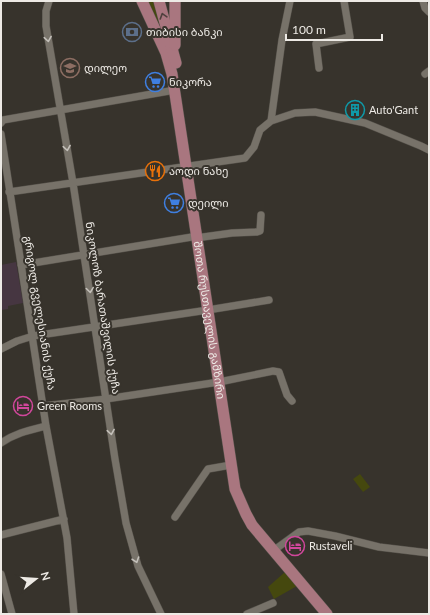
<svg xmlns="http://www.w3.org/2000/svg" width="430" height="615" font-family="Lato,'Noto Sans Georgian',sans-serif">
  <rect width="100%" height="100%" fill="#37332c"/>
  <path fill="#463641" d="M 16,262 L 23,303 L 8,306 L 8,309 L 1,310 L 1,265 Z"/>
  <path fill="#45480e" d="M 147,1 L 154,1 L 164,36 Z
    M 360,474 L 370,487 L 363,492 L 353,479 Z
    M 285,572 L 297,586 L 274,599 L 268,587 Z"/>
  <g fill="none" stroke-linecap="round" stroke-linejoin="round">
    <g stroke="#55514a" stroke-width="8">
      <path id="minor" d="M 49,1 L 46,11 L 46,26 L 73,183 L 115,459 L 126,523 L 138,566 L 161,614
        M 423,1 L 425,8 L 429,12
        M 319,68 L 316,44 L 350,37 L 344,1
        M 425,74 L 429,71
        M 271,121 L 282,40 L 290,1
        M 1,123 L 3,120 L 175,90
        M 1,134 L 46,426 L 67,538 L 74,614
        M 9,192 L 245,158 L 254,147 L 260,130 L 271,121 L 295,113 L 315,112 L 365,123 L 421,146 L 429,150
        M 203,237 L 232,233 L 257,232 L 260,231 L 261,215
        M 21,265 L 198,236
        M 214,309 L 269,300
        M 1,349 L 17,341 L 33,336 L 208,310
        M 224,381 L 273,371 L 279,372 L 287,395 L 292,401
        M 43,406 L 106,399 L 219,382
        M 1,443 C 15,433 30,430 46,426
        M 175,517 L 208,469 L 231,465
        M 1,535 L 64,519
        M 277,548 L 299,532 L 308,531 L 335,536 L 379,547 L 429,553
        M 1,574 L 12,614
        M 247,614 L 273,603"/>
    </g>
    <g stroke="#55514a" stroke-width="12">
      <g id="primary">
        <path id="s1" d="M 142,1 L 166,53 L 172,74 L 235,489 L 246,514 L 252,525 L 327,614"/>
        <path d="M 159,1 L 176,63"/>
        <path d="M 175,1 L 175,45"/>
      </g>
    </g>
    <use href="#minor" stroke="#777269" stroke-width="7"/>
    <use href="#primary" stroke="#a9767f" stroke-width="11"/>
  </g>
  <defs><path id="oneway-chevron" d="M-2-3.5L2.5 0L-2 3.5" fill="none" stroke-width="1.6" stroke-linecap="round" stroke-linejoin="round"/></defs>
  <use stroke="#4e403d" href="#oneway-chevron" transform="translate(163 16) rotate(-107)"/>
  <g stroke="#c4c0ba">
    <use href="#oneway-chevron" transform="translate(48 39) rotate(81)"/>
    <use href="#oneway-chevron" transform="translate(67 148) rotate(81)"/>
    <use href="#oneway-chevron" transform="translate(90 290) rotate(82)"/>
    <use href="#oneway-chevron" transform="translate(111 432) rotate(81)"/>
    <use href="#oneway-chevron" transform="translate(136 560) rotate(71)"/>
  </g>
  <defs>
    <g id="bank-ring" transform="scale(1)"><circle r="9.5" fill="#37332c" stroke="#5c6f8a" stroke-width="1.5"/><path d="M-6-4H6V4H-6ZM0-2.3a2.3 2.3 0 1 0 0 4.6a2.3 2.3 0 1 0 0-4.6Z" fill="#5c6f8a"/></g>
    <g id="school-ring" transform="scale(1)"><circle r="9.5" fill="#37332c" stroke="#8d6e63" stroke-width="1.5"/><path d="M0-5L7-2L0 1L-7-2ZM-4 1L0 2.5L4 1V4Q0 6-4 4Z" fill="#8d6e63"/></g>
    <g id="supermarket-ring" transform="scale(1)"><circle r="9.5" fill="#37332c" stroke="#3f7fe0" stroke-width="1.5"/><path d="M-6-5.5h2.5l.6 2H6L4.5 2H-2.5L-4.4-4H-6ZM-1.5 3.2a1.3 1.3 0 1 0 .1 0ZM3 3.2a1.3 1.3 0 1 0 .1 0Z" fill="#3f7fe0"/></g>
    <g id="building-ring" transform="scale(1)"><circle r="9.5" fill="#37332c" stroke="#0f9aa8" stroke-width="1.5"/><path d="M-4-6H4V6H1V3H-1V6H-4ZM-2.5-4.3h1.7v1.8h-1.7ZM.8-4.3h1.7v1.8H.8ZM-2.5-1h1.7V.8h-1.7ZM.8-1h1.7V.8H.8Z" fill="#0f9aa8"/></g>
    <g id="restaurant-ring" transform="scale(1)"><circle r="9.5" fill="#37332c" stroke="#e8710a" stroke-width="1.5"/><path d="M-5-6h1v4h1v-4h1v4h1v-4h1v5L-1.5 .5V6h-2V.5L-5-1ZM5-6V6H3V1.5H1.5Q1.5-4 5-6Z" fill="#e8710a"/></g>
    <g id="hotel-ring" transform="scale(1)"><circle r="9.5" fill="#37332c" stroke="#d1479c" stroke-width="1.5"/><path d="M-6-4.5h1.5V1H6V5H4.5V3h-9V5H-6ZM-4 0a1.8 1.8 0 1 1 3.6 0ZM.5 0V-2.5h3Q6-2.5 6 0Z" fill="#d1479c"/></g>
  </defs>
  <g fill-rule="evenodd">
    <use href="#bank-ring" x="132" y="32"/>
    <use href="#school-ring" x="70" y="68"/>
    <use href="#supermarket-ring" x="155" y="82"/>
    <use href="#building-ring" x="355" y="110"/>
    <use href="#restaurant-ring" x="155" y="171"/>
    <use href="#supermarket-ring" x="174" y="203"/>
    <use href="#hotel-ring" x="23" y="406"/>
    <use href="#hotel-ring" x="295" y="546"/>
  </g>
  <g text-anchor="middle" stroke-width="4" stroke-linejoin="round" paint-order="stroke">
    <g font-size="11" fill="#edeae5" stroke="#37332c" text-anchor="start">
      <text x="146" y="36">თიბისი ბანკი</text>
      <text x="84" y="72">დილეო</text>
      <text x="169" y="86">ნიკორა</text>
      <text x="369" y="114">Auto'Gant</text>
      <text x="169" y="175">აოდი ნახე</text>
      <text x="188" y="207">დეილი</text>
      <text x="37" y="410">Green Rooms</text>
      <text x="309" y="550">Rustaveli</text>
    </g>
    <g font-size="11" fill="#edeae5" stroke="#37332c">
      <text transform="translate(103 308) rotate(81)" y="4">ნიკოლოზ ბარათაშვილის ქუჩა</text>
      <text transform="translate(40 313) rotate(81)" y="4">გრიგოლ გველესიანის ქუჩა</text>
      <text dy="4" stroke="none"><textPath href="#s1" startOffset="328">შოთა რუსთაველის გამზირი</textPath></text>
    </g>
  </g>
  <rect width="430" height="615" fill="none" stroke="#edeae5" stroke-width="4"/>
  <g transform="translate(36 579) rotate(73)" stroke="#37332c" stroke-width="3" paint-order="stroke">
  <path d="M0-3L7 15L0 10L-7 15Z" fill="#edeae5"/>
  <text y="-6" font-size="11" font-weight="bold" text-anchor="middle" fill="#edeae5">N</text>
  </g>
  <path d="M286 34v6h96v-6" fill="none" stroke="#edeae5" stroke-width="2"/>
  <text x="292" y="34" font-size="12" fill="#edeae5" stroke="#37332c" stroke-width="3" paint-order="stroke">100 m</text>
</svg>
